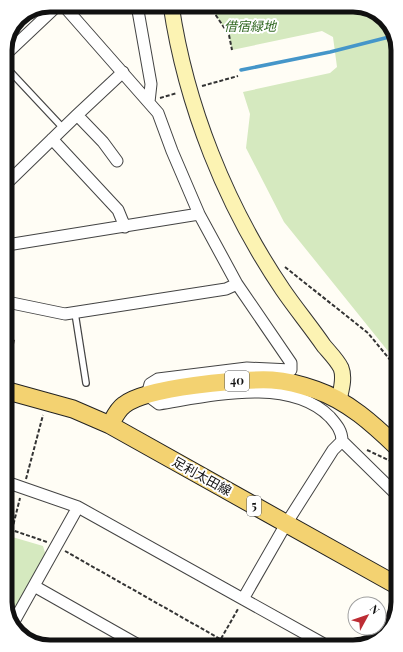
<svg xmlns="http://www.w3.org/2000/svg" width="403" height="652" font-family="'Playfair Display','Noto Sans JP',serif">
  <rect width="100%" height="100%" fill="#fffdf5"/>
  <path fill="#d5e9bf" d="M 209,5 L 356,5 L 378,12 L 393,30 L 396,361 L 284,222 L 246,148 L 250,114 L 243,92 L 330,73 L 337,67 L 333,37 L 322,31 L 232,50 L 229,35 Z
    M 9,536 L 43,546 L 46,556 L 10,619 Z"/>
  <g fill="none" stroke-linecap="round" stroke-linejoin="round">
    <path stroke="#4596c9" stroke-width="3.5" d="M 241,70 L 330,52 L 393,36"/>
  </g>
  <path fill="#59524d" d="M 7,338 L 15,340 L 11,357 L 8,356 Z"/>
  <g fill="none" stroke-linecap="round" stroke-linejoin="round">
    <g stroke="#444" stroke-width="8">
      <path id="lane" d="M 5,66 L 63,128
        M 75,313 L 86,383"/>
    </g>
    <g stroke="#444" stroke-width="13">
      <path id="street" d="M 63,5 L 158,113 L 172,151 L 199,214 L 237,284 L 291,363 L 291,370 L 247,368 L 158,379 L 150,384 L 147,395 L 159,404 C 210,396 289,376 330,417 C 337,425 342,431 342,441 L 333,450 L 286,524 L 243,599
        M 137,5 L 151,84 L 149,102
        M 5,55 L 58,5
        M 77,115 L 103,142 L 117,161
        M 52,139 L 118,210 L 125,227
        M 6,184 L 77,115 L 123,72
        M 7,245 L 199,214
        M 7,302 L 65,314 L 226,289 L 237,284
        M 342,441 L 397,495
        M 9,483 L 78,507 L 322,643
        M 34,586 L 140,646
        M 12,625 L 78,507"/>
    </g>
    <g stroke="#333" stroke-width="17">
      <path id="secondary" d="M 171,5 C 186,106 226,206 283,290 C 296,309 311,327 324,346 C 330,353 337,360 341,368 C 345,378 341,390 339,400"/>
    </g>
    <g stroke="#222" stroke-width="19">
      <path id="primary" d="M 8,391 L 73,409 L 110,425 L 398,586
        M 110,425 C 114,418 117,410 124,405 C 146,387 241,379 272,380 C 286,381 302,385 316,390 C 348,401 373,424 397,447"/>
    </g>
    <path stroke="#333" stroke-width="2" stroke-dasharray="4 2" stroke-linecap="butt" d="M 209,5 L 229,35 L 232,50
      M 202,86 L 238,76
      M 160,98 L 177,93
      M 285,267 L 368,333 L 396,367
      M 367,450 L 397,464
      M 26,479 L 43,415
      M 9,529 L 47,542
      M 12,530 L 20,498
      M 65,551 L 229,644
      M 218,644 L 238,609"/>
    <use href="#lane" stroke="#fff" stroke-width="5.5"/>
    <use href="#street" stroke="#fff" stroke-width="11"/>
    <use href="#secondary" stroke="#fcf3b3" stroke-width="15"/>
    <use href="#primary" stroke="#f3d271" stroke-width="17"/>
  </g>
  <g text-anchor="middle" stroke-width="4" stroke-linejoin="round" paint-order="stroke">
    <g fill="#fff" stroke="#585858" stroke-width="1">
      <rect x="225" y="371" width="24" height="20" rx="3"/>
      <rect x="247" y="496" width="14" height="20" rx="3"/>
    </g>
    <g font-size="12" font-weight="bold" fill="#111">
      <text x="237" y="385">40</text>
      <text x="254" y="510">5</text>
    </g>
    <g font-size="13" font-style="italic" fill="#316822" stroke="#fff">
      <text x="250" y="31">借宿緑地</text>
    </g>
    <g font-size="13" fill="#111" stroke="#fff">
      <text transform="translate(202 476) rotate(29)" y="5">足利太田線</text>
    </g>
  </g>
  <path d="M0 0H403V652H0ZM50 12H353A38 38 0 0 1 391 50V602A38 38 0 0 1 353 640H50A38 38 0 0 1 12 602V50A38 38 0 0 1 50 12Z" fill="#fff" fill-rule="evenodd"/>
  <path fill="none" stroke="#111" stroke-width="5" d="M50 12H353A38 38 0 0 1 391 50V602A38 38 0 0 1 353 640H50A38 38 0 0 1 12 602V50A38 38 0 0 1 50 12Z"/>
  <g transform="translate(367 616) rotate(50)"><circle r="19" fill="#ffffff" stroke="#a0a0a0"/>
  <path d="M0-3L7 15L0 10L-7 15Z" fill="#bd2d35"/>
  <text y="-6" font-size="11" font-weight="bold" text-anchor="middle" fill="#111111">N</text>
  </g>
</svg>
